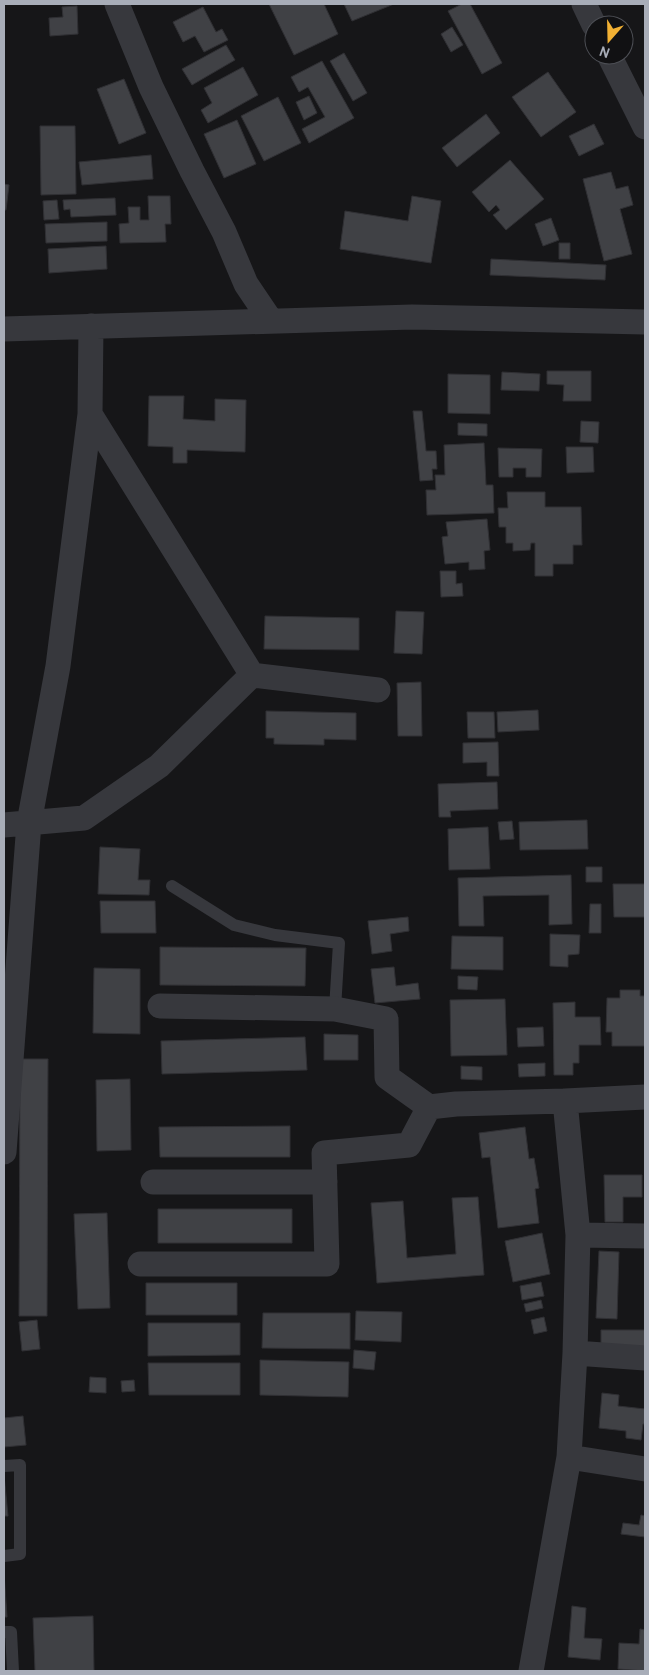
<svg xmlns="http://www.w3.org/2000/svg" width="649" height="1675" font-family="Overpass,sans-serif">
  <rect width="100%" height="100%" fill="#161618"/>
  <path fill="#404145" stroke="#303034" d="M 269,4 L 324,4 L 338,34 L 294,55 Z
    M 344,4 L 394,4 L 352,21 Z
    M 462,4 L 470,4 L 502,63 L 482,74 L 448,11 Z
    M 77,6 L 78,34 L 50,36 L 49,18 L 63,17 L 62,7 Z
    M 203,7 L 216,32 L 222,29 L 228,40 L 204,52 L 195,36 L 183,42 L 173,22 Z
    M 452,27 L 463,45 L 451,52 L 441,34 Z
    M 226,45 L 235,60 L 192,85 L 182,69 Z
    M 344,53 L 367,93 L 353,101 L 330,61 Z
    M 322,61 L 354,118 L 309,143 L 302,129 L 325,117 L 308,87 L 299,92 L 291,77 Z
    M 243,67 L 258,95 L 208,123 L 201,110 L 212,103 L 204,88 Z
    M 548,72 L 576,112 L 541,137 L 512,97 Z
    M 124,79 L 146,133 L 119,144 L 97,89 Z
    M 309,96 L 317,113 L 304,120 L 296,102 Z
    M 278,97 L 301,143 L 264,161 L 241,116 Z
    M 486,114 L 500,133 L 457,167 L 442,148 Z
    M 237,120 L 256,164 L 224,178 L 204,134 Z
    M 594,124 L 604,144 L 579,156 L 569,136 Z
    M 40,126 L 75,126 L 76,194 L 41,195 Z
    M 151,155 L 153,179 L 82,185 L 79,162 Z
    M 510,160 L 544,199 L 506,230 L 493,215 L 500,210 L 496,205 L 489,212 L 472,192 Z
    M 611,172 L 616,189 L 628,186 L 633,205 L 620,209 L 632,254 L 604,261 L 583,179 Z
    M 4,184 L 9,185 L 6,210 L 4,210 Z
    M 148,196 L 170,196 L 171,224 L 165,224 L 166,242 L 120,243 L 119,224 L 129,223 L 128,207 L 140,207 L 140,220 L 149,220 Z
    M 412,196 L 441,201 L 431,263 L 340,249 L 345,211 L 408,221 Z
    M 115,198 L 116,215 L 71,217 L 70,209 L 64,210 L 63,200 Z
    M 57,200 L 59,219 L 44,220 L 43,201 Z
    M 551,218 L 559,240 L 543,246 L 535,224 Z
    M 107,222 L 107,241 L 46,243 L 45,224 Z
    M 559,243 L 570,243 L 570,259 L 559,259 Z
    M 106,246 L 107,269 L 49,273 L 48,249 Z
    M 491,259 L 606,265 L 605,280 L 490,275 Z
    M 547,371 L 591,371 L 591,401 L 563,401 L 564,385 L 547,384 Z
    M 502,372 L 540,374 L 539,391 L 501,390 Z
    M 448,374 L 490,375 L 490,414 L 448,413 Z
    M 149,396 L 184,396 L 183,419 L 215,421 L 215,399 L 246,400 L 245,452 L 187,450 L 187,463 L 173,463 L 173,447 L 148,446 Z
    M 413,411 L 422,411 L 426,451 L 436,451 L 437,469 L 432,469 L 433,480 L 420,481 Z
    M 581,421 L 599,422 L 598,443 L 580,442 Z
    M 458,423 L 487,424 L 487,436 L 458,435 Z
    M 484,443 L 486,485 L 493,485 L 494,513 L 427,515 L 426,490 L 436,490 L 435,475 L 445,475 L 444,445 Z
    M 566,447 L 593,447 L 594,472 L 567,473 Z
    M 498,448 L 542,449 L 541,477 L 526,477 L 526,468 L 513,468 L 513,477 L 499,477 Z
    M 507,492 L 545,492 L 545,507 L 581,507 L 582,545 L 573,545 L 573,564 L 553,564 L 553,576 L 535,576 L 535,543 L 531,543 L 530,550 L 513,551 L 513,543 L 506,543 L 506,527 L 499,527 L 498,508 L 508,508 Z
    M 487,519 L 490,550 L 484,551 L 485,569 L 469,570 L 469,562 L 445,564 L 442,537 L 448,536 L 446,522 Z
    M 440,571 L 456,571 L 456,584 L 462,583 L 463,596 L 441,597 Z
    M 396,611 L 424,612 L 422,654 L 394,653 Z
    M 265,616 L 359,618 L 359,650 L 264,649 Z
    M 421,682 L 422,736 L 398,736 L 397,683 Z
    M 538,710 L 539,730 L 498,732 L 497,712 Z
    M 266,711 L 356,713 L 356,740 L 324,739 L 324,745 L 274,744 L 274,738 L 266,738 Z
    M 467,712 L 494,712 L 495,738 L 468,738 Z
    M 498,742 L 499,776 L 487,776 L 487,762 L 463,763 L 463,743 Z
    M 497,782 L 498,809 L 450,811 L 451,817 L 439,817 L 438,784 Z
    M 587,820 L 588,849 L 520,850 L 519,822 Z
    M 512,821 L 514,839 L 500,840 L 498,822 Z
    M 488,827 L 490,869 L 449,870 L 448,829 Z
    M 100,847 L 140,849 L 138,880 L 150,880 L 149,895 L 98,894 Z
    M 586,867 L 602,867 L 602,882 L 586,882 Z
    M 571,875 L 572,924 L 549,925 L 549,895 L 483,896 L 484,926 L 459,926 L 458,878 Z
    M 613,884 L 645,884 L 645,917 L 614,917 Z
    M 100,901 L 155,901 L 156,933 L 101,933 Z
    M 590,904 L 601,904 L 601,933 L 589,933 Z
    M 408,917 L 409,931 L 390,934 L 392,951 L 372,954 L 368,921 Z
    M 550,934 L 580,935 L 579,954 L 568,955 L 568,967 L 550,966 Z
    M 452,936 L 503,937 L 503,970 L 451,969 Z
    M 160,947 L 306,948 L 305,986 L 160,985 Z
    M 394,967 L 396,986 L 418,983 L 420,999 L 375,1003 L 371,969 Z
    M 94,968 L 140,969 L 140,1034 L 93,1033 Z
    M 458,976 L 478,977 L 477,990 L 458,989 Z
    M 620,990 L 640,990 L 640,996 L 645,996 L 645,1046 L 612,1046 L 612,1032 L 606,1032 L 607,998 L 620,998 Z
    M 505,999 L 507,1055 L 451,1056 L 450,1000 Z
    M 575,1002 L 575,1017 L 600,1017 L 601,1045 L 579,1045 L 579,1063 L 573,1063 L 573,1075 L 554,1075 L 553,1003 Z
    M 543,1027 L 544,1046 L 518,1047 L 517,1028 Z
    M 324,1034 L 358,1035 L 358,1060 L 324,1060 Z
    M 305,1037 L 307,1070 L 162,1074 L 161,1041 Z
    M 20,1059 L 48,1059 L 47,1316 L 19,1316 Z
    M 545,1063 L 545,1076 L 519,1077 L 518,1064 Z
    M 461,1066 L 482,1067 L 482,1080 L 461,1079 Z
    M 130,1079 L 131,1150 L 97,1151 L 96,1080 Z
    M 290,1126 L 290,1157 L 160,1157 L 159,1127 Z
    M 525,1127 L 529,1159 L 534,1158 L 539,1188 L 535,1189 L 539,1223 L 498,1228 L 490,1157 L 482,1158 L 479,1133 Z
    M 604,1175 L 642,1175 L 642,1197 L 623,1197 L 623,1222 L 605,1222 Z
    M 478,1197 L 484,1275 L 377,1283 L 371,1203 L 403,1201 L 407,1258 L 456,1254 L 452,1198 Z
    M 158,1209 L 292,1209 L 292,1243 L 158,1243 Z
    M 107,1213 L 110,1308 L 78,1309 L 74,1214 Z
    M 542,1233 L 550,1274 L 513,1282 L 505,1241 Z
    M 599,1251 L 619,1252 L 617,1319 L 596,1318 Z
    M 541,1282 L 544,1296 L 522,1300 L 520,1286 Z
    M 146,1283 L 237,1283 L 237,1315 L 146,1315 Z
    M 541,1300 L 543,1308 L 526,1312 L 524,1304 Z
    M 356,1311 L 402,1312 L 401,1342 L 355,1340 Z
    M 263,1313 L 350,1313 L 350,1349 L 262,1348 Z
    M 544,1317 L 547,1331 L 534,1334 L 531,1320 Z
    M 37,1320 L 40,1349 L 22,1351 L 19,1322 Z
    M 148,1323 L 240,1323 L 240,1355 L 148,1356 Z
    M 601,1330 L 645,1330 L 645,1348 L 601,1348 Z
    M 354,1350 L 376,1352 L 374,1370 L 353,1368 Z
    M 260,1360 L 349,1362 L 348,1397 L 260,1395 Z
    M 148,1363 L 240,1363 L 240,1395 L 149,1395 Z
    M 90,1377 L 106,1378 L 106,1393 L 89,1392 Z
    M 134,1380 L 135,1391 L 122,1392 L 121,1381 Z
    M 602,1393 L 619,1395 L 618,1406 L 645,1409 L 645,1424 L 643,1424 L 641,1440 L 626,1438 L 626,1431 L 599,1428 Z
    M 23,1416 L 26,1445 L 4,1447 L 4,1418 Z
    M 4,1475 L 8,1516 L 4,1516 Z
    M 641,1515 L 645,1516 L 645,1537 L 621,1534 L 623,1523 L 639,1525 Z
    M 4,1573 L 7,1617 L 4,1617 Z
    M 572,1606 L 586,1608 L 584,1638 L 602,1639 L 600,1660 L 568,1657 Z
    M 93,1616 L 94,1671 L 35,1671 L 33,1618 Z
    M 640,1629 L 645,1630 L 645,1671 L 618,1669 L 619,1643 L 639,1644 Z"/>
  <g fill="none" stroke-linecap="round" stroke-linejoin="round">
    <path stroke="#37383d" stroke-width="12" d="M 172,886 L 234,925 L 275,935 L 339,943 L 335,1009
      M 4,1466 L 20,1465 L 20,1554 L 4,1556
      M 4,1632 L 11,1632 L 13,1671"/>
    <path stroke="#37383d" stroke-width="25" d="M 117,4 L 151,87 L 192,171 L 224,232 L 246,284 L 271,321
      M 584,4 L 594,25
      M 609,55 L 645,127
      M 4,329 L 412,317 L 645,322
      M 90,414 L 252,675 L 378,690
      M 4,825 L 84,818 L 159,766 L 252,675
      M 160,1006 L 335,1009 L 386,1019 L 387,1077 L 429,1107
      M 4,1152 L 29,823 L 58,666 L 90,414 L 91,326
      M 153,1182 L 325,1182
      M 578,1235 L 645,1236
      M 140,1264 L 327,1264 L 324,1153 L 409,1145 L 429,1107 L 456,1104 L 565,1101
      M 575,1353 L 645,1358
      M 569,1457 L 645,1469
      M 531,1671 L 569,1457 L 575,1353 L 578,1235 L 565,1101 L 645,1097"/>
  </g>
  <rect width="649" height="1675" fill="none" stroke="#a8adb8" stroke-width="10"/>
  <g transform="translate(609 40) rotate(200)"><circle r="24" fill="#111113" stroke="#4d4f55"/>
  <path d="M0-4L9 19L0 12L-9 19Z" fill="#f2b134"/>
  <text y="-8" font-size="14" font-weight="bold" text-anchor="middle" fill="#a8adb8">N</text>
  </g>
</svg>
